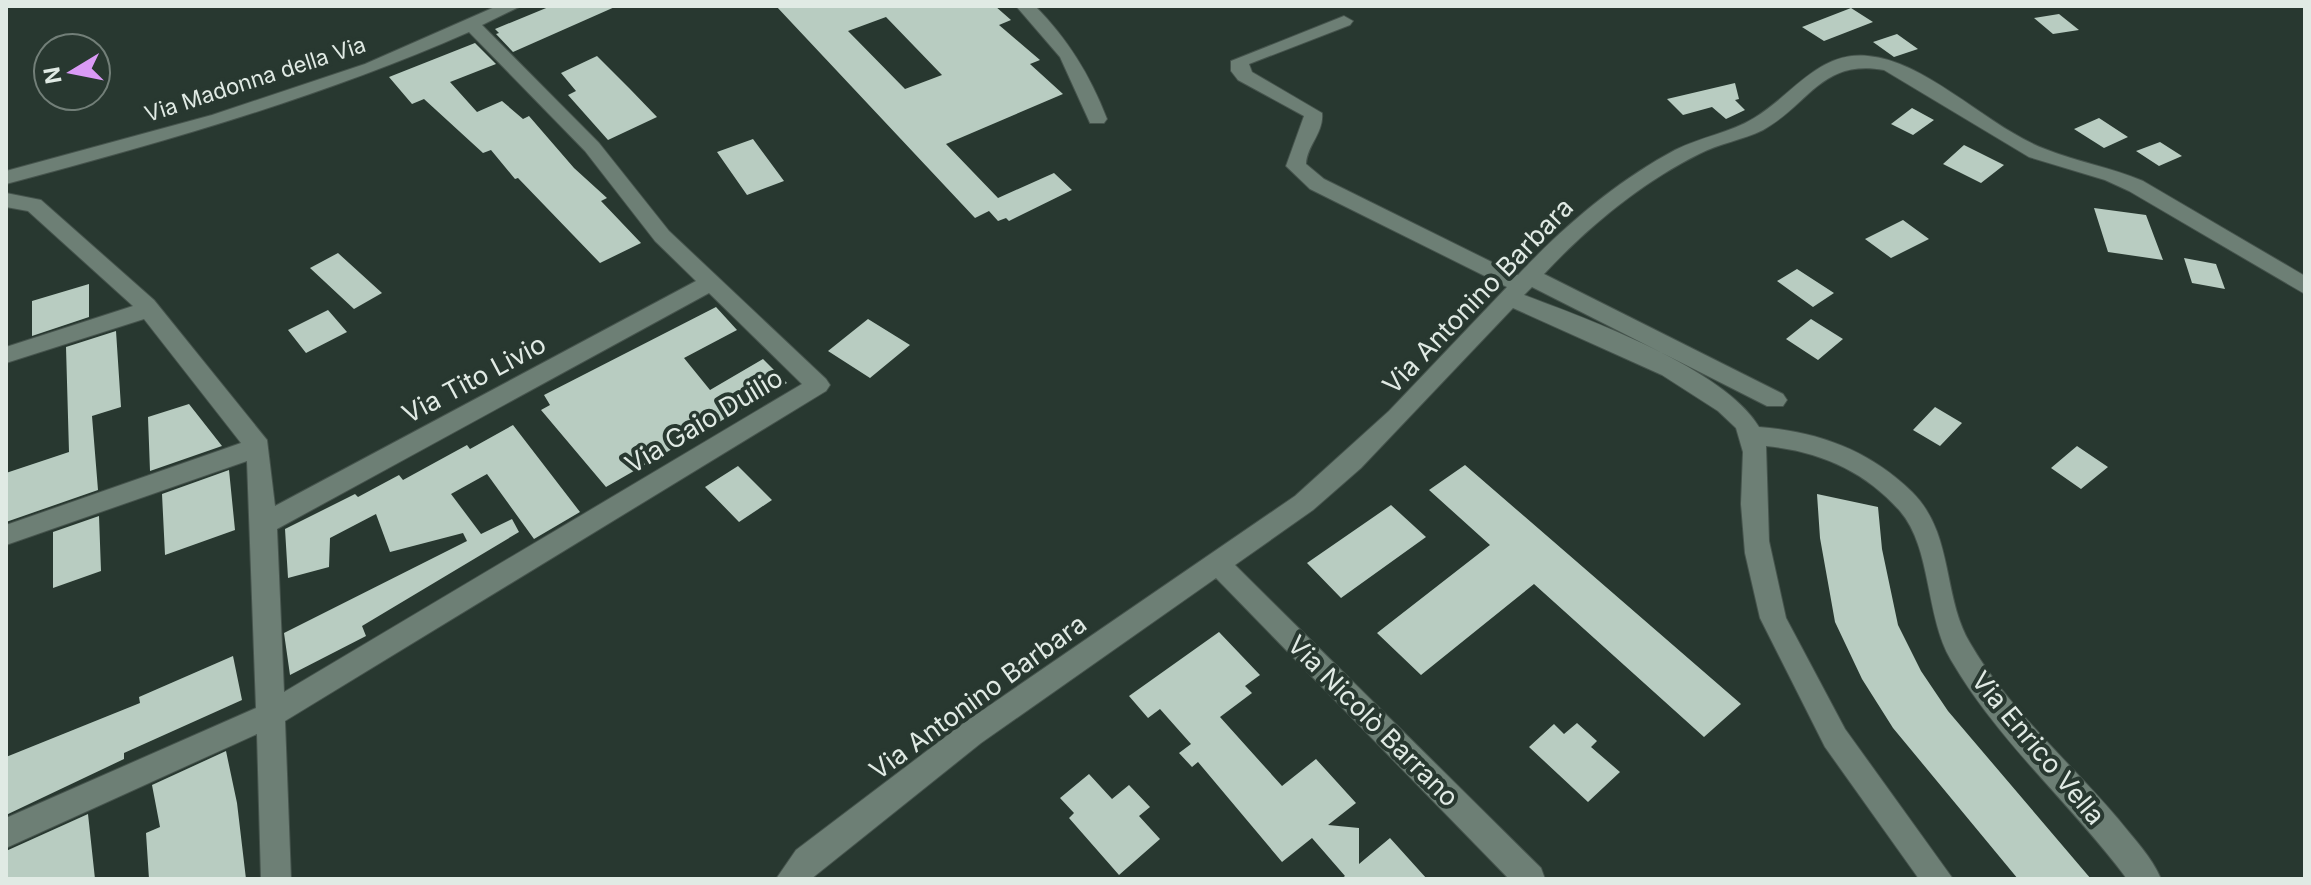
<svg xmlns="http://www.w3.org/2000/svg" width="2311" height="885" font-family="Inter,sans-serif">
  <rect width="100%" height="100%" fill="#283830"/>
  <path fill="#b8ccc1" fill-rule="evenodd" d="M 551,6 L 617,6 L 513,52 L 496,34 L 499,33 L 495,29 Z
    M 776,6 L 995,6 L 1011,20 L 999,25 L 1040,60 L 1030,64 L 1063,94 L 946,144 L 998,198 L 1054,173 L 1072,190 L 1009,221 L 1006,218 L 998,221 L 989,211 L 975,218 ZM 886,17 L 942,75 L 905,89 L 848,31 Z
    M 1851,8 L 1873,22 L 1824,41 L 1802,27 Z
    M 2059,14 L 2079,30 L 2053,34 L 2034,18 Z
    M 1897,34 L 1918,49 L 1894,57 L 1873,42 Z
    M 475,43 L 496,64 L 450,82 L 477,112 L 502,101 L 523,119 L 529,116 L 574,168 L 607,198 L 601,201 L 641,243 L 600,263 L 518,178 L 515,179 L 491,150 L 483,153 L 424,99 L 412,104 L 389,77 Z
    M 597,56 L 630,89 L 657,117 L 608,140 L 568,95 L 576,91 L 561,73 Z
    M 1735,83 L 1739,99 L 1735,100 L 1745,110 L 1726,119 L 1712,107 L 1683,115 L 1667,99 Z
    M 1912,108 L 1934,120 L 1913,135 L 1891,124 Z
    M 2099,118 L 2128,137 L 2104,148 L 2074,129 Z
    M 753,139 L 784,181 L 747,195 L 717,152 Z
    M 2160,142 L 2182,156 L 2159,166 L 2136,151 Z
    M 1964,145 L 2004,165 L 1981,183 L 1943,164 Z
    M 2094,208 L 2146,215 L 2163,260 L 2108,252 Z
    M 1903,220 L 1929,239 L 1891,258 L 1865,239 Z
    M 338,253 L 382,293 L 354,309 L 310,268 Z
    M 2184,258 L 2216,264 L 2225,289 L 2192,283 Z
    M 1797,269 L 1834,293 L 1813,307 L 1777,281 Z
    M 89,284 L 89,317 L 32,336 L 32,301 Z
    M 716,307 L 737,330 L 684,358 L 710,390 L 763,359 L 787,383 L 606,487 L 541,410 L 550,405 L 544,395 Z
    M 328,310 L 347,332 L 306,353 L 288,330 Z
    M 868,319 L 910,345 L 870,378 L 828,351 Z
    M 1811,319 L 1843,339 L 1818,360 L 1786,339 Z
    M 116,331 L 121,407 L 92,416 L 98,490 L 6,522 L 6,473 L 69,452 L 66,347 Z
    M 189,404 L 222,446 L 150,471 L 148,417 Z
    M 1935,407 L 1962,423 L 1940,446 L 1913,430 Z
    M 513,425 L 580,512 L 534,539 L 487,474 L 451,494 L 481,534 L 512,519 L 519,532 L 362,626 L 366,636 L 290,675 L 284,633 L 467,541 L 463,533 L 390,552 L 376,514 L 330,538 L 329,567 L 288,578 L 285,529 L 355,494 L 358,497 L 399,475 L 403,480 L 467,445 L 470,449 Z
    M 2077,446 L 2108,467 L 2081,489 L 2051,468 Z
    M 1465,465 L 1741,704 L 1704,737 L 1534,584 L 1421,675 L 1377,633 L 1490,545 L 1429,490 Z
    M 738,466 L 772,500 L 739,522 L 705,487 Z
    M 229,470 L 235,530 L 165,555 L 162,494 Z
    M 1817,494 L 1878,507 L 1882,549 L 1898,625 L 1921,671 L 1948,711 L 2091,879 L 2018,879 L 1893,728 L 1862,679 L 1835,622 L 1820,538 Z
    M 1391,505 L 1426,537 L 1341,598 L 1307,563 Z
    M 99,516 L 101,571 L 53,588 L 53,532 Z
    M 1219,632 L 1260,675 L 1245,686 L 1252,693 L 1220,717 L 1282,786 L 1316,759 L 1356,803 L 1328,825 L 1359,828 L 1359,864 L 1390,838 L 1427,879 L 1341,879 L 1345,876 L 1312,838 L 1282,862 L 1198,762 L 1192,767 L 1179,753 L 1191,744 L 1160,709 L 1148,718 L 1129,696 Z
    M 233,656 L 242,700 L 124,753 L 124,759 L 6,815 L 6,757 L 140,703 L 139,697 Z
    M 1577,723 L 1597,741 L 1591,747 L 1620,772 L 1588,802 L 1529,747 L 1554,724 L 1564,734 Z
    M 226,751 L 237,803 L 246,879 L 149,879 L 146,833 L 160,827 L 152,785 Z
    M 1089,774 L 1112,799 L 1129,785 L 1150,807 L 1139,816 L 1160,839 L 1119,875 L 1069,818 L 1074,813 L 1060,798 Z
    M 88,814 L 95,879 L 6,879 L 6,851 Z"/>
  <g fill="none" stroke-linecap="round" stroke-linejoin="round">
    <g stroke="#46544d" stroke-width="2">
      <path id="minor" d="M 497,6 L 521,6 L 482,25 L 599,143 L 669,231 L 826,379 L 830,385 L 826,391 L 285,721 L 291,879 L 261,879 L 257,734 L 6,848 L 6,818 L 256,708 L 247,461 L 6,545 L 6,525 L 241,443 L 144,319 L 6,363 L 6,347 L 133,306 L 28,211 L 6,207 L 6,193 L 41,200 L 154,300 L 267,440 L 275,506 L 696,281 L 655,241 L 585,151 L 469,32 C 319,98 164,142 6,184 L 6,171 L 212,115 L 365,64 ZM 709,293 L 802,384 L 284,692 L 277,529 Z
        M 1016,6 L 1035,6 C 1068,39 1090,75 1107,119 L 1104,123 L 1090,123 L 1060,57 Z
        M 1344,16 L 1353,21 L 1350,25 L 1249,64 L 1252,72 L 1322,113 C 1324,133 1307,145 1306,164 L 1324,179 L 1518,275 C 1563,227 1617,181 1675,150 C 1700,137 1730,133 1754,118 C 1793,95 1818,51 1868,56 C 1927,61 1989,128 2045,149 C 2077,162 2111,167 2143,181 L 2305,276 L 2305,294 L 2129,191 L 2105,180 L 2029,157 L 1884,70 C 1821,59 1810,104 1763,130 C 1743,140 1720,143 1699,154 C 1641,183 1588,227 1544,274 L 1783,394 L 1787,400 L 1783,406 L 1767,406 L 1532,287 L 1524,295 C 1588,319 1725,369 1759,427 C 1819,432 1869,450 1912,492 C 1954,533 1942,596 1970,643 C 2008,709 2070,762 2119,820 C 2134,839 2152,857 2161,879 L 2127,879 C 2072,805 1998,741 1951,660 C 1925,616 1932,548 1900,511 C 1865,471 1819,451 1766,446 L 1769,541 L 1786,618 L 1845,729 L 1953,879 L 1919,879 L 1825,747 L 1760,618 L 1745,553 L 1741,504 L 1743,452 L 1736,428 L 1718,411 L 1662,375 L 1513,308 L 1361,468 L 1313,510 L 1235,565 L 1541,868 L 1545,879 L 1509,879 L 1216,578 L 981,743 L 811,879 L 776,879 L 796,850 L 961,725 L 1295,496 L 1389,411 L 1507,287 L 1310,189 L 1286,166 L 1304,116 L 1238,80 L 1231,71 L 1231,61 Z"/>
    </g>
    <use href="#minor" fill="#6d7f75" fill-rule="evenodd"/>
  </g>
  <g text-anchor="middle" stroke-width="8" stroke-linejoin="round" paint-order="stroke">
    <g font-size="22" fill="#e0eae4" stroke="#283830">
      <text transform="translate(255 79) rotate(-18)" y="8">Via Madonna della Via</text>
    </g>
    <g font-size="26" fill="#e0eae4" stroke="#283830">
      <text transform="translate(1478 296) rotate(-46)" y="9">Via Antonino Barbara</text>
      <text transform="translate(474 379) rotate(-28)" y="9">Via Tito Livio</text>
      <text transform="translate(704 421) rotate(-31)" y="9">Via Gaio Duilio</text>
      <text transform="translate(978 697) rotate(-36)" y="9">Via Antonino Barbara</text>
      <text transform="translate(1373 721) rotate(45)" y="9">Via Nicolò Barrano</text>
      <text transform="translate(2038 748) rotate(50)" y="9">Via Enrico Vella</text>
    </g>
  </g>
  <rect width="2311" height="885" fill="none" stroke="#e0eae4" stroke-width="16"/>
  <g transform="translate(72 72) rotate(260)"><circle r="38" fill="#283830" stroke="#727f78" stroke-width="2"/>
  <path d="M0-6L14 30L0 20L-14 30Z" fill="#da9af6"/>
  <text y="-12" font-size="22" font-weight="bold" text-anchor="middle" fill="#e0eae4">N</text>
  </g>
</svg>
